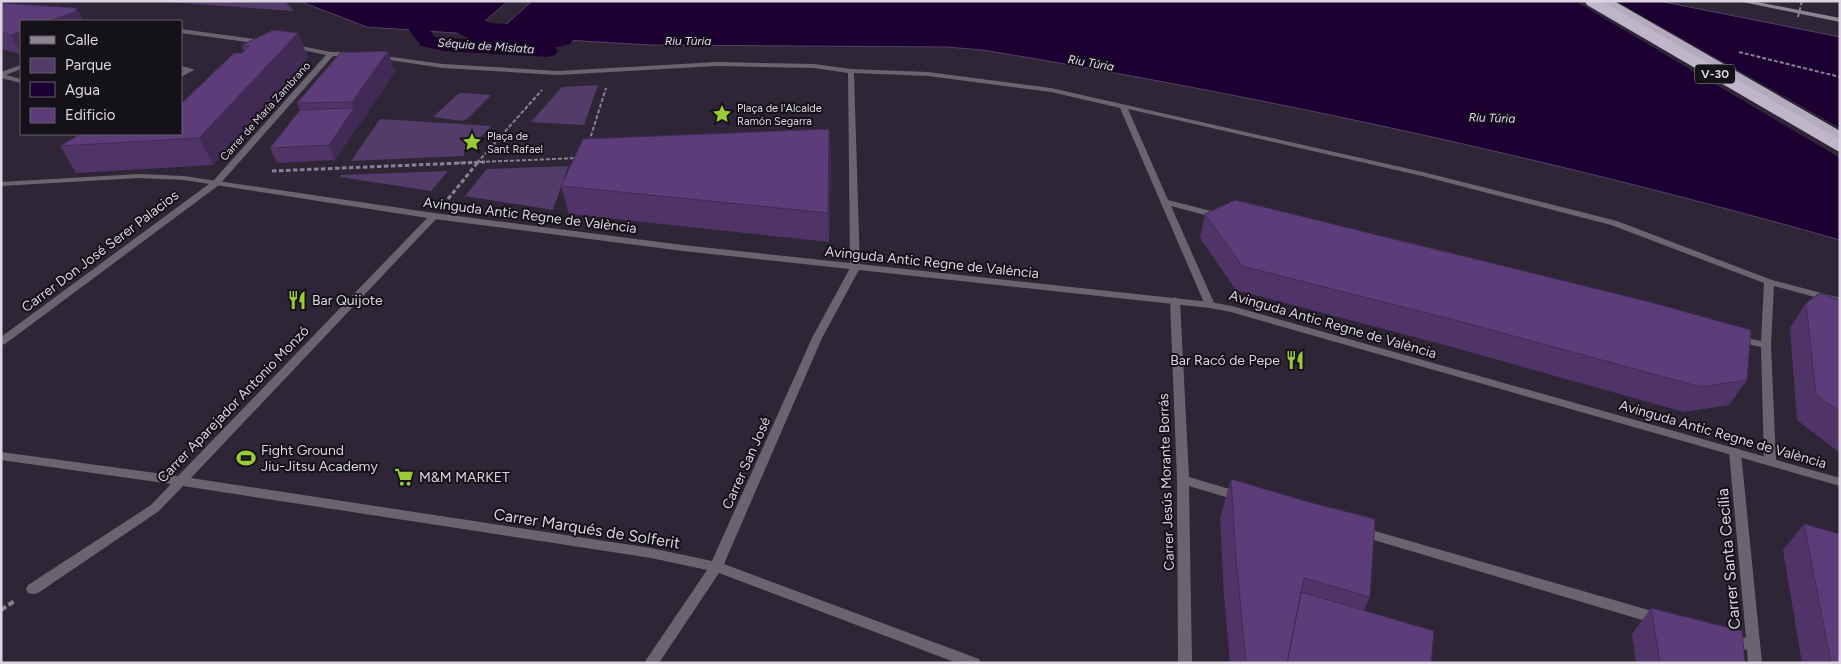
<svg xmlns="http://www.w3.org/2000/svg" width="1841" height="664" font-family="Figtree,sans-serif">
  <rect width="100%" height="100%" fill="#2e2637"/>
  <path fill="#533c69" d="M 154,1 L 285,1 L 294,11 Z
    M 598,85 L 584,125 L 531,122 L 562,87 Z
    M 462,93 L 491,95 L 467,119 L 462,121 L 433,117 L 458,94 Z
    M 380,119 L 491,126 L 463,156 L 351,161 Z
    M 568,166 L 553,210 L 465,196 L 487,169 Z
    M 448,171 L 431,191 L 340,177 L 341,175 Z"/>
  <path fill="#1d0032" stroke="#564066" d="M 299,1 L 508,1 L 470,34 L 367,27 Z
    M 532,1 L 1659,1 L 1840,37 L 1840,240 C 1558,160 1272,98 983,50 L 946,47 L 650,45 L 481,35 L 485,31 L 503,32 L 504,30 L 500,30 Z"/>
  <path fill="#2e2637" d="M 1575,1 L 1616,1 L 1840,128 L 1840,158 Z"/>
  <g fill="none" stroke-linecap="round" stroke-linejoin="round">
    <path fill="#1d0032" fill-rule="evenodd" d="M 408,9 L 415,11 L 435,37 L 548,45 L 555,47 L 558,51 L 555,55 L 548,57 L 444,51 L 421,46 L 398,15 L 401,11 Z"/>
    <path fill="#1d0032" fill-rule="evenodd" d="M 317,1 L 369,1 L 457,9 C 469,12 481,22 493,23 C 519,26 545,23 570,30 L 575,37 L 570,44 L 558,47 L 483,43 L 471,40 L 449,28 L 370,22 L 322,8 Z"/>
    <path stroke="#88818f" stroke-width="2" stroke-dasharray="4 2" stroke-linecap="butt" d="M 1739,52 L 1840,77
      M 589,142 L 606,88
      M 456,163 L 578,158
      M 477,163 L 542,90"/>
    <path stroke="#88818f" stroke-width="3" stroke-dasharray="4.5 2.5" stroke-linecap="butt" d="M 272,171 L 485,162
      M 448,199 L 478,162"/>
    <path stroke="#88818f" stroke-width="4" stroke-dasharray="6 3" stroke-linecap="butt" d="M 1,610 L 16,600"/>
    <path fill="#69646d" fill-rule="evenodd" d="M 181,29 L 262,40 L 265,42 L 262,44 L 181,33 Z
      M 291,44 L 331,52 L 351,52 L 354,54 L 351,56 L 333,56 L 219,185 L 5,344 L 1,345 L 1,337 L 213,181 L 326,55 L 289,47 L 289,45 Z
      M 377,55 L 443,64 L 558,71 L 717,62 L 814,64 L 851,69 L 928,72 L 1051,88 L 1423,172 L 1617,221 L 1772,280 L 1840,298 L 1840,304 L 1774,286 L 1771,345 L 1776,461 L 1774,464 L 1766,464 L 1764,461 L 1761,347 L 1734,341 L 1733,339 L 1738,336 L 1761,341 L 1764,283 L 1611,225 L 1422,176 L 1128,109 L 1168,200 L 1223,214 L 1224,216 L 1220,219 L 1171,206 L 1215,305 L 1210,308 L 1205,305 L 1120,108 L 1051,92 L 928,76 L 854,73 L 860,268 L 822,338 L 724,564 L 979,659 L 981,663 L 957,663 L 719,573 L 659,663 L 644,663 L 707,570 L 651,558 L 183,486 L 159,511 L 38,593 L 33,594 L 28,593 L 26,589 L 28,585 L 151,505 L 171,484 L 1,460 L 1,452 L 178,476 L 431,214 L 434,213 L 438,216 L 437,218 L 191,478 L 651,548 L 712,561 L 812,338 L 850,268 L 848,73 L 814,68 L 717,66 L 558,75 L 443,68 L 375,58 L 375,56 Z
      M 21,65 L 21,69 L 6,75 L 21,79 L 21,83 L 1,78 L 1,72 Z
      M 181,66 L 193,69 L 194,70 L 181,77 L 181,72 L 184,71 L 181,70 Z
      M 1175,297 L 1180,300 L 1189,477 L 1243,493 L 1245,496 L 1243,499 L 1239,501 L 1189,486 L 1192,663 L 1178,663 L 1177,480 L 1170,300 Z
      M 1735,448 L 1739,449 L 1741,452 L 1762,663 L 1748,663 L 1747,650 L 1726,644 L 1724,640 L 1726,636 L 1731,634 L 1746,638 L 1729,452 L 1731,449 Z
      M 1361,527 L 1659,613 L 1664,615 L 1666,619 L 1664,623 L 1659,625 L 1357,535 L 1355,532 L 1357,529 Z"/>
    <path fill="#69646d" fill-rule="evenodd" d="M 139,174 L 184,176 L 434,213 L 683,245 L 1210,302 L 1232,306 L 1840,478 L 1840,486 L 1231,312 L 1210,308 L 683,251 L 434,219 L 184,180 L 139,178 L 1,186 L 1,182 Z"/>
    <path fill="#8c8593" fill-rule="evenodd" d="M 1738,1 L 1752,1 L 1840,18 L 1840,22 Z"/>
    <path stroke="#88818f" stroke-width="2" stroke-dasharray="4 2" stroke-linecap="butt" d="M 1798,17 L 1802,1"/>
    <path stroke="#b4aabe" stroke-width="9" d="M 1605,1 L 1840,136"/>
    <path stroke="#c0b5cb" stroke-width="11" d="M 1591,1 L 1840,146"/>
  </g>
  <path fill="#503468" d="M 1,3 L 77,8 L 84,21 L 21,21 L 21,54 L 1,49 Z
    M 298,33 L 308,58 L 213,165 L 76,173 L 60,146 L 181,134 L 244,51 L 242,45 Z
    M 395,72 L 335,160 L 277,163 L 270,148 L 300,110 L 297,103 Z
    M 829,129 L 831,156 L 829,242 L 569,214 L 561,186 Z
    M 1205,214 L 1747,380 L 1729,405 L 1684,412 L 1452,347 L 1236,290 L 1200,238 Z
    M 1840,300 L 1840,453 L 1797,420 L 1790,328 L 1806,303 Z
    M 1231,479 L 1370,597 L 1364,610 L 1431,663 L 1230,663 L 1224,596 L 1220,518 Z
    M 1804,524 L 1840,663 L 1802,663 L 1783,550 Z
    M 1651,608 L 1745,663 L 1636,663 L 1632,634 Z"/>
  <path fill="#412b55" d="M 77,8 L 84,21 L 49,21 Z
    M 21,31 L 21,53 L 11,35 Z
    M 298,33 L 308,58 L 213,165 L 199,138 Z
    M 388,51 L 395,72 L 335,160 L 329,145 L 354,108 L 352,102 Z
    M 829,129 L 831,156 L 829,242 L 828,213 Z"/>
  <path fill="#5d3d79" stroke="#412b55" d="M 1,3 L 77,8 L 74,12 L 49,21 L 21,21 L 21,31 L 11,35 L 1,32 Z
    M 273,30 L 298,33 L 199,138 L 60,146 L 80,134 L 181,134 L 181,104 L 234,53 L 242,53 L 249,46 L 242,45 Z
    M 388,51 L 352,102 L 297,103 L 340,53 Z
    M 354,108 L 329,145 L 270,148 L 300,110 Z
    M 829,129 L 828,213 L 561,186 L 583,139 Z
    M 1235,200 L 1646,301 L 1751,330 L 1747,380 L 1701,387 L 1462,322 L 1242,266 L 1205,214 Z
    M 1820,293 L 1840,300 L 1840,412 L 1816,395 L 1806,303 Z
    M 1231,479 L 1312,503 L 1375,519 L 1370,597 L 1304,578 L 1287,663 L 1246,663 L 1236,557 Z
    M 1804,524 L 1840,534 L 1840,663 L 1831,663 Z
    M 1301,592 L 1434,631 L 1431,663 L 1287,663 Z
    M 1651,608 L 1742,631 L 1745,663 L 1660,663 Z"/>
  <defs>
    <g id="sight-bare" transform="scale(1.5)"><path d="M0-6L1.8-2.2L6-1.7L2.9 1.2L3.7 5.4L0 3.3L-3.7 5.4L-2.9 1.2L-6-1.7L-1.8-2.2Z" fill="#99cb36" stroke="#141118" stroke-width="2.5" paint-order="stroke"/></g>
    <g id="restaurant-bare" transform="scale(1.5)"><path d="M-5-6h1v4h1v-4h1v4h1v-4h1v5L-1.5 .5V6h-2V.5L-5-1ZM5-6V6H3V1.5H1.5Q1.5-4 5-6Z" fill="#99cb36" stroke="#141118" stroke-width="2.5" paint-order="stroke"/></g>
    <g id="stadium-bare" transform="scale(1.5)"><path d="M0-5a6.5 5 0 1 0 0 10a6.5 5 0 1 0 0-10ZM-3.5-1.8h7v3.6h-7Z" fill="#99cb36" stroke="#141118" stroke-width="2.5" paint-order="stroke"/></g>
    <g id="supermarket-bare" transform="scale(1.5)"><path d="M-6-5.5h2.5l.6 2H6L4.5 2H-2.5L-4.4-4H-6ZM-1.5 3.2a1.3 1.3 0 1 0 .1 0ZM3 3.2a1.3 1.3 0 1 0 .1 0Z" fill="#99cb36" stroke="#141118" stroke-width="2.5" paint-order="stroke"/></g>
  </defs>
  <g fill-rule="evenodd">
    <use href="#sight-bare" x="722" y="114"/>
    <use href="#sight-bare" x="472" y="142"/>
    <use href="#restaurant-bare" x="297" y="300"/>
    <use href="#restaurant-bare" x="1295" y="360"/>
    <use href="#stadium-bare" x="246" y="458"/>
    <use href="#supermarket-bare" x="404" y="477"/>
  </g>
  <g text-anchor="middle" stroke-width="4" stroke-linejoin="round" paint-order="stroke">
    <g font-size="11" fill="#dbd5e1" stroke="#141118" text-anchor="start">
      <text x="737" y="112">Plaça de l'Alcalde<tspan x="737" dy="13">Ramón Segarra</tspan></text>
      <text x="487" y="140">Plaça de<tspan x="487" dy="13">Sant Rafael</tspan></text>
    </g>
    <g font-size="11" fill="#dbd5e1" stroke="#141118">
      <text transform="translate(265 111) rotate(-48)" y="4">Carrer de María Zambrano</text>
    </g>
    <g font-size="12" font-style="italic" fill="#e6d5f9" stroke="#141118">
      <text x="688" y="45">Riu Túria</text>
      <text transform="translate(486 46) rotate(4)" y="4">Séquia de Mislata</text>
      <text transform="translate(1091 63) rotate(10)" y="4">Riu Túria</text>
      <text transform="translate(1492 118) rotate(2)" y="4">Riu Túria</text>
    </g>
    <rect fill="#141118" stroke="#9f9aa5" stroke-width="1" x="1695" y="64.5" width="40" height="19" rx="4"/>
    <g font-size="12" font-weight="bold" fill="#dbd5e1">
      <text x="1715" y="78">V-30</text>
    </g>
    <g font-size="14" fill="#dbd5e1" stroke="#141118">
      <text transform="translate(530 215) rotate(7)" y="5">Avinguda Antic Regne de València</text>
      <text transform="translate(100 251) rotate(-37)" y="5">Carrer Don José Serer Palacios</text>
      <text transform="translate(932 262) rotate(6)" y="5">Avinguda Antic Regne de València</text>
      <text transform="translate(1333 324) rotate(16)" y="5">Avinguda Antic Regne de València</text>
      <text transform="translate(233 404) rotate(-46)" y="5">Carrer Aparejador Antonio Monzó</text>
      <text transform="translate(1723 434) rotate(16)" y="5">Avinguda Antic Regne de València</text>
      <text transform="translate(746 463) rotate(-66)" y="5">Carrer San José</text>
      <text transform="translate(1166 482) rotate(-92)" y="5">Carrer Jesús Morante Borrás</text>
    </g>
    <g font-size="14" fill="#dbd5e1" stroke="#141118" text-anchor="start">
      <text x="312" y="305">Bar Quijote</text>
      <text x="1280" y="365" text-anchor="end">Bar Racó de Pepe</text>
      <text x="261" y="455">Fight Ground<tspan x="261" dy="16">Jiu-Jitsu Academy</tspan></text>
      <text x="419" y="482">M&amp;M MARKET</text>
    </g>
    <g font-size="16" fill="#dbd5e1" stroke="#141118">
      <text transform="translate(587 528) rotate(9)" y="6">Carrer Marqués de Solferit</text>
      <text transform="translate(1728 559) rotate(-95)" y="6">Carrer Santa Cecília</text>
    </g>
  </g>
  <rect width="1841" height="664" fill="none" stroke="#dbd5e1" stroke-width="5"/>
  <rect x="20" y="20" width="162" height="115" fill="#141118" stroke="#645f68"/>
  <rect x="30" y="36" width="25" height="8" fill="#8c8593" stroke="#645f68"/>
  <text x="65" y="45" font-size="15" fill="#dbd5e1">Calle</text>
  <rect x="30" y="58" width="25" height="15" fill="#533c69" stroke="#645f68"/>
  <text x="65" y="70" font-size="15" fill="#dbd5e1">Parque</text>
  <rect x="30" y="82" width="25" height="15" fill="#1d0032" stroke="#645f68"/>
  <text x="65" y="95" font-size="15" fill="#dbd5e1">Agua</text>
  <rect x="30" y="108" width="25" height="15" fill="#5d3d79" stroke="#645f68"/>
  <text x="65" y="120" font-size="15" fill="#dbd5e1">Edificio</text>
</svg>
